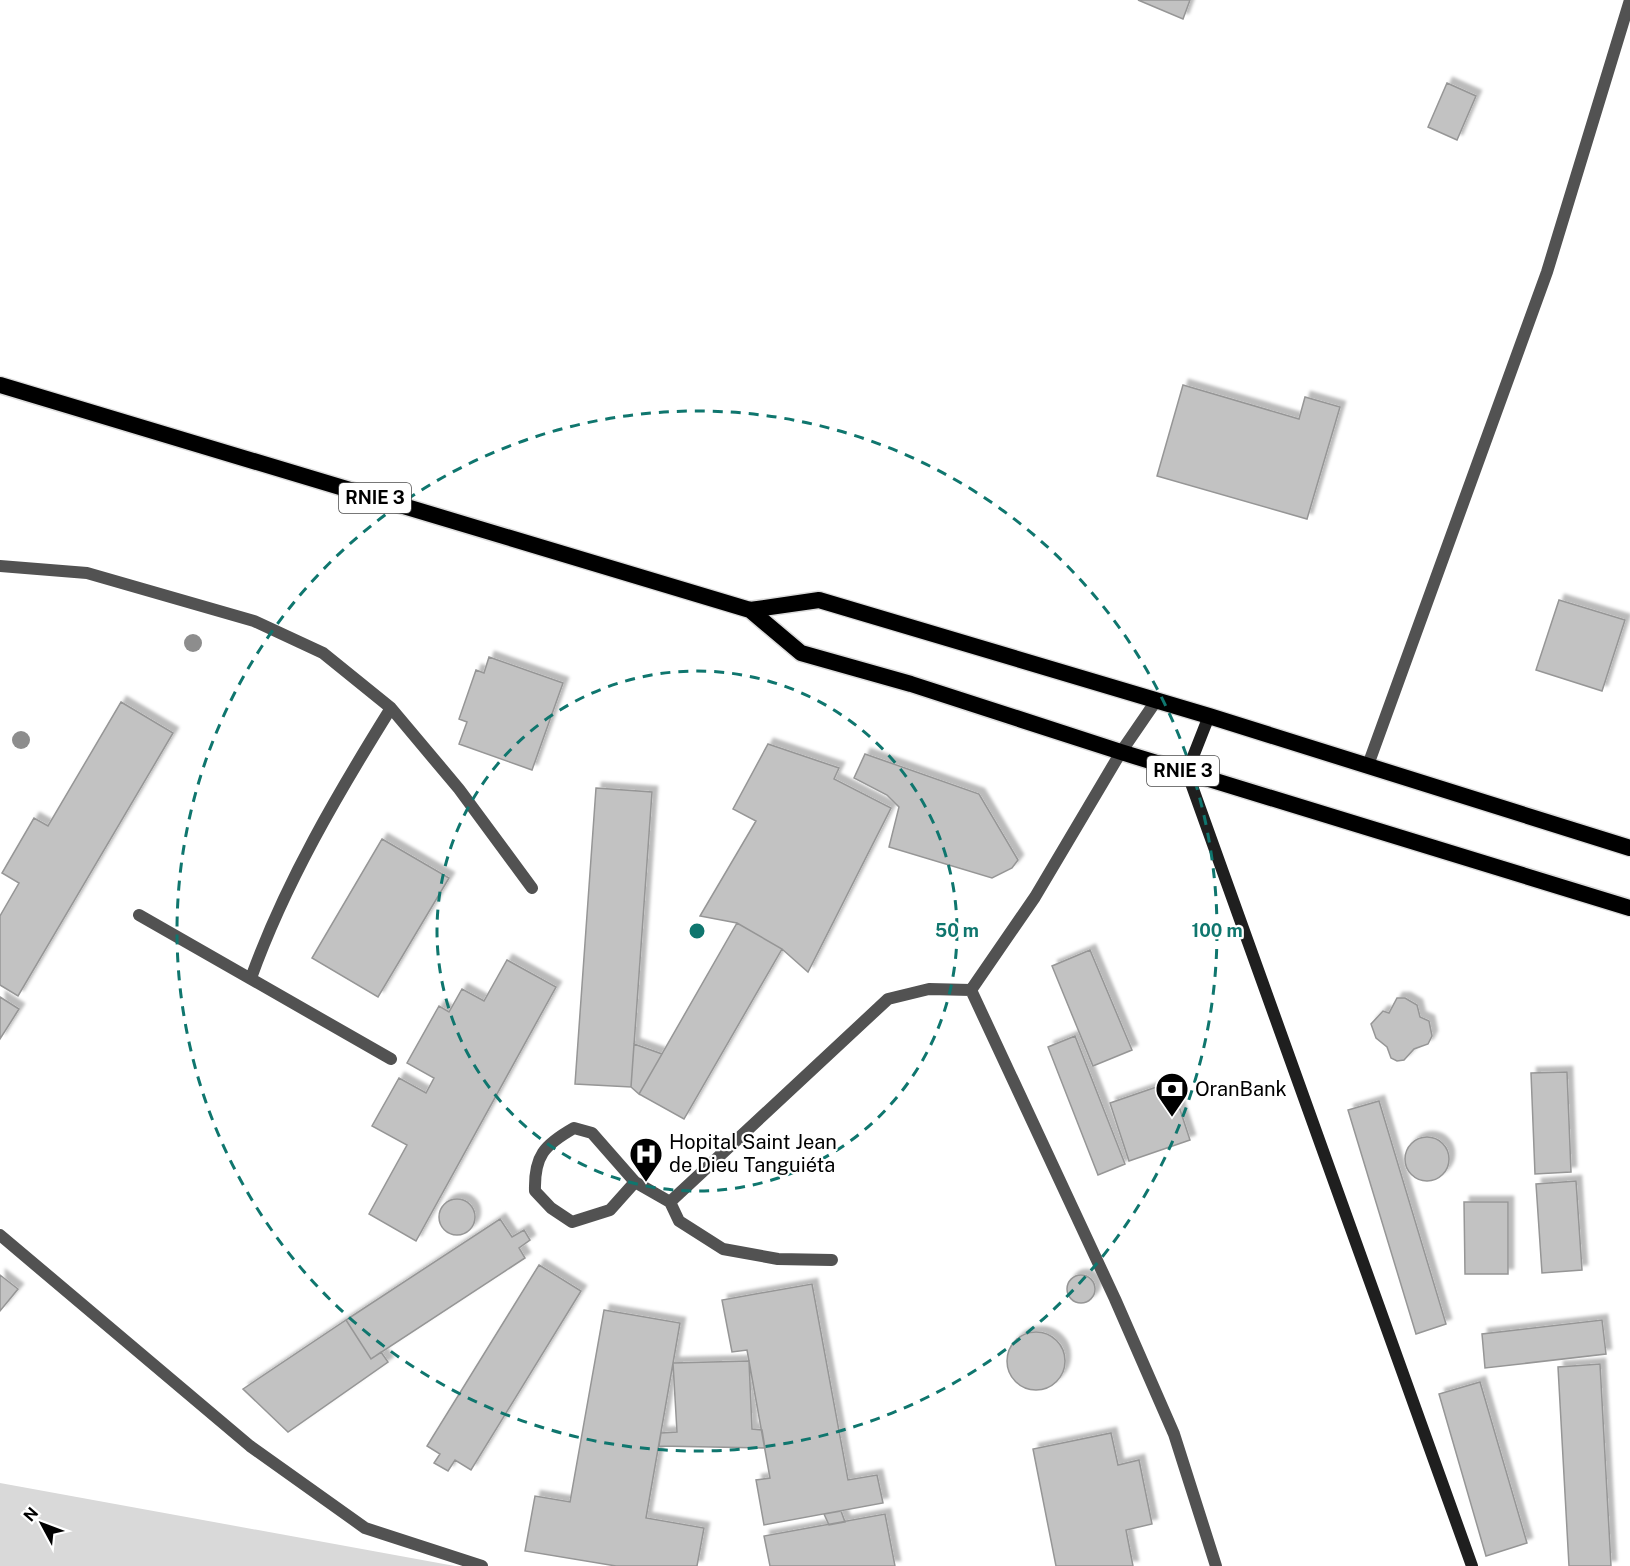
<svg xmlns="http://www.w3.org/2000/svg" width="1630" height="1566" font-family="'Public Sans',sans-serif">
  <defs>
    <filter id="shadow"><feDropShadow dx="5.5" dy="-5.5" stdDeviation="1.5" flood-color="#0004"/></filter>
  </defs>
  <rect width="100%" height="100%" fill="#fff"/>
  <path fill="#d9d9d9" d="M 0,1483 L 455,1566 L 0,1566 Z"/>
  <path fill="#c2c2c2" stroke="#969696" stroke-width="1.5" filter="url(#shadow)" d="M 1138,0 L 1190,0 L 1183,19 Z
    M 1447,83 L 1476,96 L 1457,140 L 1428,127 Z
    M 1183,385 L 1299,419 L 1305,397 L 1340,407 L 1307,519 L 1157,476 Z
    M 1559,600 L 1625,620 L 1602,691 L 1536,670 Z
    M 489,657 L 563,683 L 532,770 L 459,744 L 467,722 L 459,719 L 476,670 L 484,673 Z
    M 121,702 L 173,733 L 18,996 L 0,985 L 0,916 L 19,883 L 2,873 L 34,818 L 48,826 Z
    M 768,744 L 839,768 L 834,779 L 891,808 L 808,972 L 782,949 L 737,923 L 700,916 L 756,821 L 733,809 Z
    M 865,754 L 979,794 L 1018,860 L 1012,868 L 992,878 L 889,847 L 899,807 L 887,795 L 854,778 Z
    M 596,788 L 652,792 L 631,1087 L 575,1084 Z
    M 382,839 L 449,878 L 378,997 L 312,958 Z
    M 737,923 L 782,949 L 684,1119 L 639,1094 Z
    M 1090,950 L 1132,1050 L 1093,1066 L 1052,966 Z
    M 507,960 L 556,987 L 416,1241 L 369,1214 L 407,1145 L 372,1126 L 399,1078 L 426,1093 L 434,1078 L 407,1063 L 439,1006 L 449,1012 L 462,989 L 484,1001 Z
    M 0,997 L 19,1009 L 0,1039 Z
    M 1397,998 L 1405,998 L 1417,1005 L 1420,1017 L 1429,1021 L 1432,1036 L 1428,1044 L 1414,1049 L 1404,1060 L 1397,1061 L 1391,1058 L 1387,1047 L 1376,1038 L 1371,1024 L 1383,1011 L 1389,1013 Z
    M 1075,1036 L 1125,1164 L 1098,1175 L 1048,1047 Z
    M 634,1044 L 662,1054 L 639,1094 L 631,1087 Z
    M 1567,1072 L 1571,1172 L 1535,1174 L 1531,1073 Z
    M 1171,1082 L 1190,1140 L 1129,1161 L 1110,1103 Z
    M 1379,1101 L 1446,1324 L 1416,1334 L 1348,1110 Z
    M1405 1159a22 22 0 1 1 44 0a22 22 0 1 1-44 0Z
    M 1576,1181 L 1582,1270 L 1542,1273 L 1536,1184 Z
    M439 1217a18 18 0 1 1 36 0a18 18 0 1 1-36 0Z
    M 1464,1202 L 1508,1202 L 1508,1274 L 1465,1274 Z
    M 500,1219 L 512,1237 L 524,1230 L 530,1240 L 519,1248 L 525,1258 L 371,1359 L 346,1320 Z
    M 539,1265 L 581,1291 L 471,1470 L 455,1460 L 448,1471 L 434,1463 L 440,1454 L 427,1446 Z
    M1067 1289a14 14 0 1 1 28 0a14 14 0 1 1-28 0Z
    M 0,1275 L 18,1289 L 0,1311 Z
    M 812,1284 L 848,1480 L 877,1475 L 883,1503 L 764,1525 L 756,1480 L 770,1478 L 749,1361 L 747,1350 L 732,1352 L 722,1300 Z
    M 604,1310 L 680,1323 L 646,1518 L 704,1528 L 697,1566 L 616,1566 L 525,1551 L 535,1496 L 570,1502 Z
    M 346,1320 L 371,1359 L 381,1352 L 388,1362 L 288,1432 L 243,1389 Z
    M 1602,1320 L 1606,1354 L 1485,1368 L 1482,1334 Z
    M1007 1361a29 29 0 1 1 58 0a29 29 0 1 1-58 0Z
    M 749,1361 L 752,1429 L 762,1430 L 765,1448 L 659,1446 L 661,1433 L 677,1432 L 673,1363 Z
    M 1600,1364 L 1611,1566 L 1569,1566 L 1558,1367 Z
    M 1480,1382 L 1527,1543 L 1486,1556 L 1439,1394 Z
    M 1111,1433 L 1118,1465 L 1139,1460 L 1152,1524 L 1126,1530 L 1133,1566 L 1056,1566 L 1033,1449 Z
    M 841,1511 L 845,1522 L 829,1525 L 824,1514 Z
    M 885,1514 L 895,1566 L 770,1566 L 764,1536 Z"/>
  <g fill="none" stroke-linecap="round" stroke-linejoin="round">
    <g stroke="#dbdbdb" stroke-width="19">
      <path id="trunk" d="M 0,385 L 750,610 L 801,653 L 911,684 L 1121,752 L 1630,908
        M 750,610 L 819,600 L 1209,716 L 1630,848"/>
    </g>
    <path stroke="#525252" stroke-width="12" d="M 0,566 L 87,573 L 254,621 L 323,653 L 391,708 L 459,789 L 532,888
      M 1156,701 L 1121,752 L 1035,897 L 971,990 L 1115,1299 L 1174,1434 L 1216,1566
      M 139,915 L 391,1059
      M 251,978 C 285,883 338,793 391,708
      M 635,1182 L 610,1210 L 572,1222 L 551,1208 L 535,1191 C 534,1156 544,1145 574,1128 L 592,1133 L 635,1182 L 670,1202 L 888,999 L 929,989 L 971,990
      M 670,1202 L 679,1221 L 723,1249 L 778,1259 L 832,1260
      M 0,1235 L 250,1446 L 365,1528 L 482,1566"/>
    <path stroke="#525252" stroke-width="12" d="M 1368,765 L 1547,272 L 1630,0"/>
    <path stroke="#1f1f1f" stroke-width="12" d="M 1209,716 L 1187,772 L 1472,1566"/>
    <use href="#trunk" stroke="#000" stroke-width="16"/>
  </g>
  <g fill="#8d8d8d">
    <circle cx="193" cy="643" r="9"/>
    <circle cx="21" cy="740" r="9"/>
  </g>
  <g fill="none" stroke="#0f766e" stroke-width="3" stroke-dasharray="10 8">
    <circle cx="697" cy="931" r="260"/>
    <circle cx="697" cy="931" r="520"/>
  </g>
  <defs>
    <g id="bank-pin" transform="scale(1.725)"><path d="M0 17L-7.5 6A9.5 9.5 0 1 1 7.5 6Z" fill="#000" stroke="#fff"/><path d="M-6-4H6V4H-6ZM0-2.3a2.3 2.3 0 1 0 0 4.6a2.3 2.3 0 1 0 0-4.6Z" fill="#fff"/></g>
    <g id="hospital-pin" transform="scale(1.725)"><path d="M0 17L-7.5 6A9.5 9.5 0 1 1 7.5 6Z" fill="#000" stroke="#fff"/><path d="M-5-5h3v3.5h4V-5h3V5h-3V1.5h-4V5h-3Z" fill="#fff"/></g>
  </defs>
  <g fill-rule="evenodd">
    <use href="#bank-pin" x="1172" y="1089"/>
    <use href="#hospital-pin" x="646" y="1154"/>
  </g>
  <g text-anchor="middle" stroke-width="4.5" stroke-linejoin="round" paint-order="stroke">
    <g fill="#fff" stroke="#4c4c4c" stroke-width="1.5">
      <rect x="339" y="483" width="72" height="30" rx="4.5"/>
      <rect x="1147" y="756" width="72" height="30" rx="4.5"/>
    </g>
    <g font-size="18" font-weight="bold" fill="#000">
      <text x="375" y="504">RNIE 3</text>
      <text x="1183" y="777">RNIE 3</text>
    </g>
    <g font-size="20" fill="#000" stroke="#fff" text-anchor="start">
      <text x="1195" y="1096">OranBank</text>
      <text x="669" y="1149">Hopital Saint Jean<tspan x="669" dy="23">de Dieu Tanguiéta</tspan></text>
    </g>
  </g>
  <circle cx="697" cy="931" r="9" fill="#0f766e" stroke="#fff" stroke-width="3"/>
  <g font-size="18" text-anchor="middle" font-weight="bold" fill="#0f766e" stroke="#fff" stroke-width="4.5" stroke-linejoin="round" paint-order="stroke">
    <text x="957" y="937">50 m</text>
    <text x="1217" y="937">100 m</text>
  </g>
  <g transform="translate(42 1524) rotate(311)" stroke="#ffffff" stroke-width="4.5" paint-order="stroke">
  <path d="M0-4.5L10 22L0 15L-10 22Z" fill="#000000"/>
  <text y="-9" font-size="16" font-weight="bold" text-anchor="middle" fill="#000000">N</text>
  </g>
</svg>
